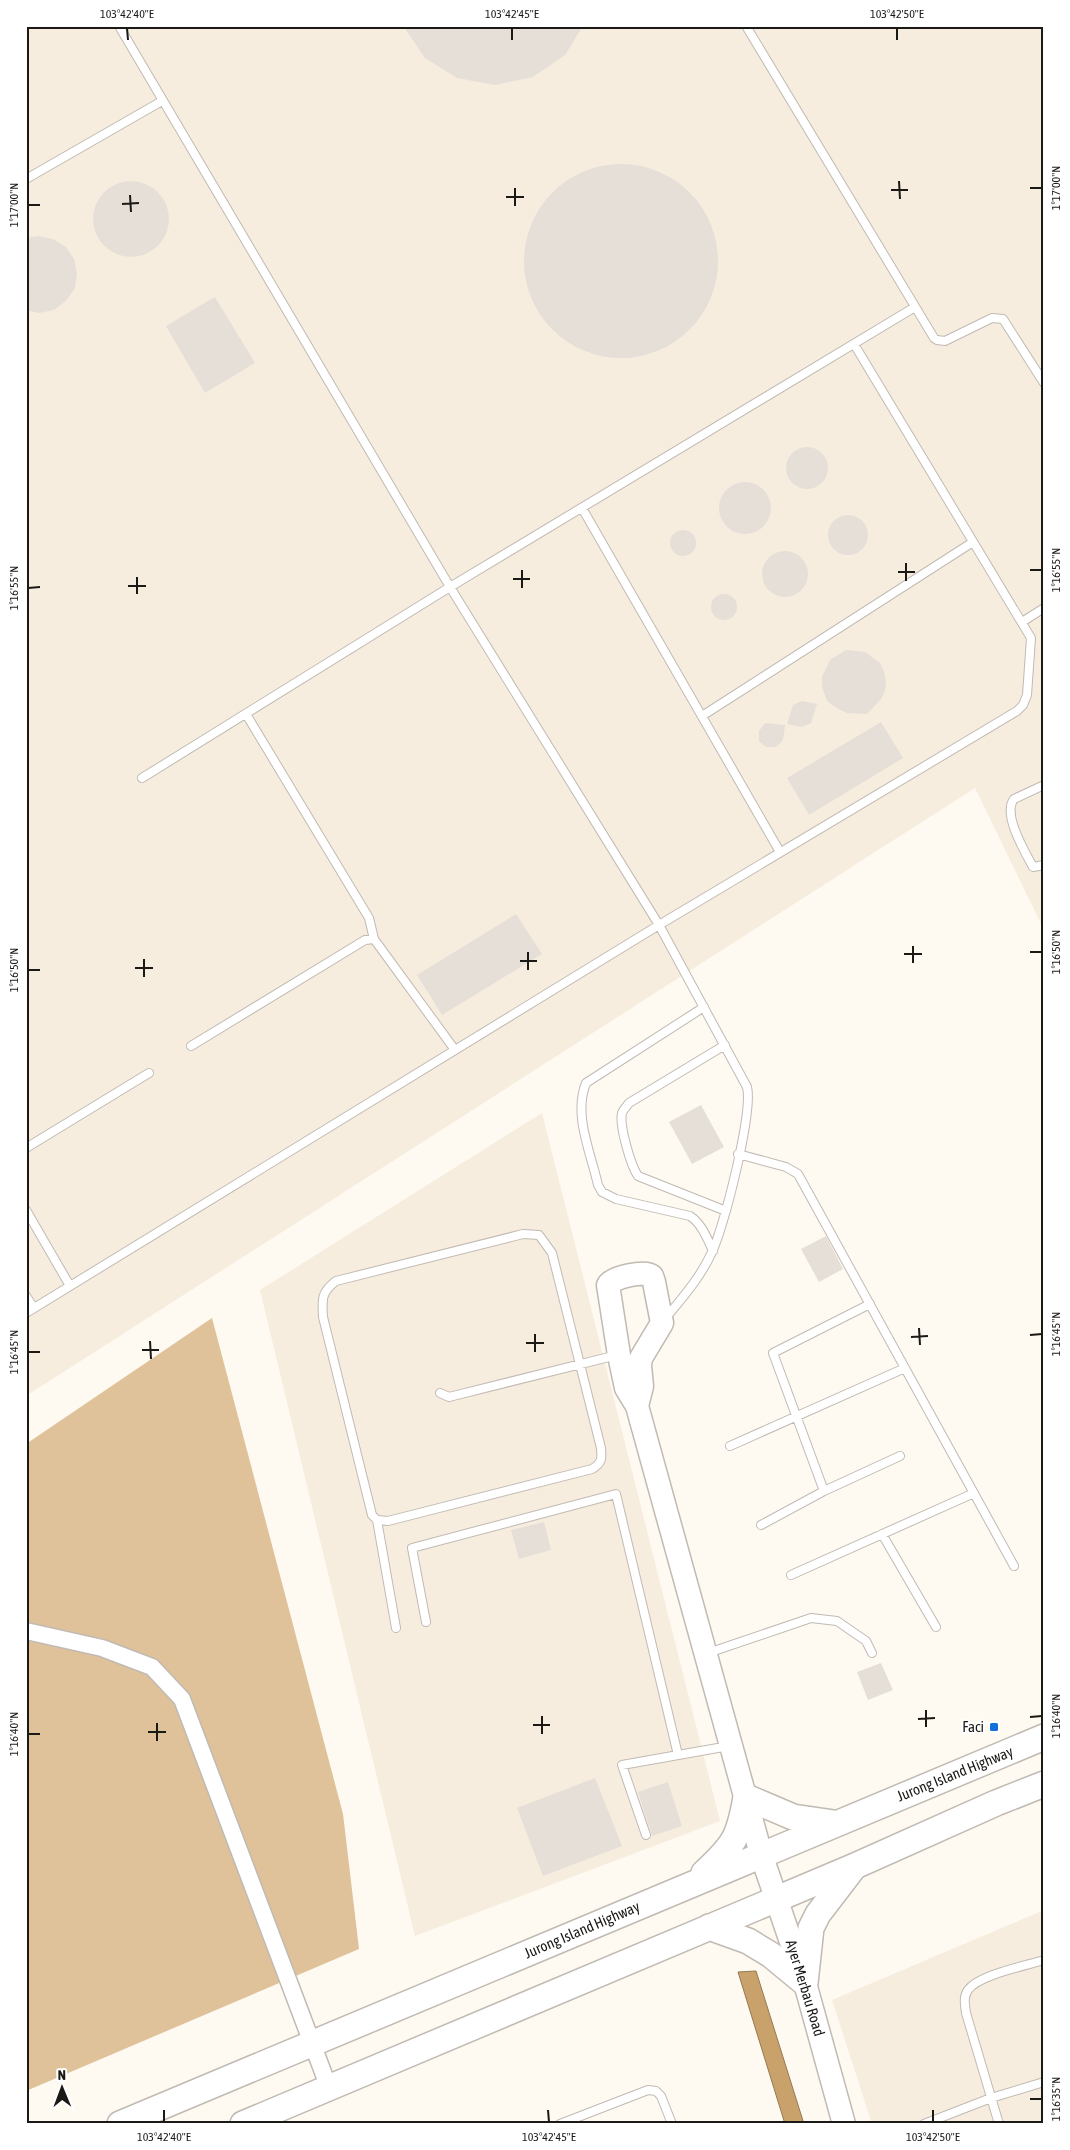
<svg xmlns="http://www.w3.org/2000/svg" width="1070" height="2150" font-family="'Asap Condensed',sans-serif">
  <rect width="100%" height="100%" fill="#fef9f1"/>
  <path fill="#f7eddf" d="M 26,26 L 1044,26 L 1044,930 L 975,788 L 26,1396 Z
    M 542,1113 L 720,1821 L 415,1936 L 260,1290 Z
    M 1044,1910 L 1044,2124 L 872,2124 L 832,2000 Z"/>
  <path fill="#dfc29a" d="M 212,1318 L 343,1814 L 359,1949 L 26,2091 L 26,1444 Z"/>
  <path fill="#c9a26b" stroke="#957952" d="M 756,1971 L 804,2124 L 785,2124 L 738,1972 Z"/>
  <path fill="#e5dfd8" d="M 403,26 L 583,26 L 565,55 L 533,77 L 495,85 L 457,78 L 425,58 Z
    M524 261a97 97 0 1 1 194 0a97 97 0 1 1-194 0Z
    M93 219a38 38 0 1 1 76 0a38 38 0 1 1-76 0Z
    M 38,236 L 53,239 L 66,247 L 74,259 L 77,274 L 75,288 L 66,301 L 54,310 L 39,313 L 26,310 L 26,238 Z
    M 215,297 L 255,363 L 205,393 L 166,326 Z
    M786 468a21 21 0 1 1 42 0a21 21 0 1 1-42 0Z
    M719 508a26 26 0 1 1 52 0a26 26 0 1 1-52 0Z
    M828 535a20 20 0 1 1 40 0a20 20 0 1 1-40 0Z
    M670 543a13 13 0 1 1 26 0a13 13 0 1 1-26 0Z
    M762 574a23 23 0 1 1 46 0a23 23 0 1 1-46 0Z
    M711 607a13 13 0 1 1 26 0a13 13 0 1 1-26 0Z
    M 846,650 L 865,652 L 880,663 L 884,672 L 886,681 L 885,691 L 881,699 L 867,714 L 847,713 L 838,709 L 827,701 L 822,687 L 822,677 L 830,660 Z
    M 802,701 L 817,704 L 811,723 L 802,727 L 787,724 L 793,705 Z
    M 881,722 L 903,758 L 809,815 L 787,778 Z
    M 765,723 L 785,725 L 783,740 L 776,747 L 766,747 L 759,741 L 759,731 Z
    M 516,914 L 542,954 L 442,1015 L 417,975 Z
    M 701,1105 L 724,1147 L 692,1164 L 669,1122 Z
    M 826,1236 L 843,1269 L 819,1282 L 801,1249 Z
    M 544,1522 L 551,1550 L 519,1559 L 511,1530 Z
    M 881,1663 L 893,1690 L 868,1700 L 857,1672 Z
    M 595,1778 L 622,1846 L 543,1876 L 517,1808 Z
    M 668,1782 L 682,1826 L 652,1836 L 638,1792 Z"/>
  <g fill="none" stroke-linecap="round" stroke-linejoin="round">
    <g stroke="#c0bab3" stroke-width="10">
      <path id="lane" d="M 119,26 L 450,587 L 659,925 L 747,1087 C 753,1112 724,1229 711,1254 C 700,1278 682,1298 665,1319
        M 746,26 L 934,338 L 937,340 L 945,341 L 992,318 L 1003,319 L 1044,383
        M 26,179 L 162,101
        M 582,508 L 780,852
        M 1022,622 L 1044,608
        M 246,714 L 369,918 L 374,939
        M 702,716 L 973,542
        M 142,778 L 450,587 L 915,307
        M 1044,785 L 1014,799 C 1002,814 1025,852 1033,867 L 1044,865
        M 704,1007 L 586,1083 C 573,1115 591,1153 598,1185 L 602,1192 L 616,1199 L 690,1216 C 702,1224 707,1238 713,1251
        M 725,1045 L 629,1103 C 627,1106 623,1110 622,1113 C 619,1126 631,1166 638,1176 L 726,1211
        M 191,1046 L 365,940 L 374,939 L 455,1050
        M 26,1148 L 149,1073
        M 738,1154 L 786,1167 L 798,1174 L 1014,1566
        M 26,1210 L 70,1286
        M 26,1296 L 34,1308
        M 26,1313 L 659,925 L 1017,711 L 1023,705 L 1027,695 L 1031,638 L 854,344
        M 440,1393 L 449,1397 L 617,1355
        M 730,1446 L 905,1368
        M 824,1491 L 773,1353 L 870,1304
        M 377,1520 L 388,1521 L 592,1469 C 602,1463 602,1459 601,1448 L 552,1253 L 539,1235 L 523,1234 L 336,1281 C 321,1292 322,1300 323,1317 L 372,1515 L 377,1520 L 396,1628
        M 761,1525 L 824,1491 L 900,1456
        M 882,1534 L 936,1627
        M 791,1575 L 974,1493
        M 426,1622 L 412,1548 L 616,1494 L 678,1755
        M 708,1653 L 811,1618 L 837,1621 L 866,1641 L 872,1653
        M 646,1835 L 622,1765 L 729,1746
        M 560,2124 L 648,2090 L 656,2091 L 661,2096 L 672,2124
        M 924,2124 L 991,2098 L 1044,2082
        M 999,2124 L 966,2013 C 965,2005 963,1997 968,1990 C 978,1975 1025,1966 1044,1960"/>
    </g>
    <g stroke="#c0bab3" stroke-width="19">
      <path id="street" d="M 26,1631 L 102,1648 L 152,1667 L 182,1699 L 329,2088"/>
    </g>
    <g stroke="#c0bab3" stroke-width="25">
      <path id="secondary" d="M 637,1406 L 642,1386 L 640,1366 L 641,1358 L 662,1323 L 654,1282 L 652,1276 C 645,1270 613,1277 608,1285 L 619,1355 L 626,1388 L 637,1406 L 761,1854 L 805,1983 L 844,2124"/>
    </g>
    <g stroke="#c0bab3" stroke-width="28">
      <path id="primary" d="M 704,1873 C 734,1845 739,1838 746,1797 L 793,1817 L 834,1823
        M 709,1927 L 748,1941 L 771,1955 L 805,1983
        M 805,1983 L 811,1928 L 818,1914 L 854,1867
        M 120,2124 L 1044,1737
        M 243,2124 L 855,1866 L 996,1803 L 1044,1784"/>
    </g>
    <use href="#lane" stroke="#fff" stroke-width="8"/>
    <use href="#street" stroke="#fff" stroke-width="16"/>
    <use href="#secondary" stroke="#fff" stroke-width="22"/>
    <use href="#primary" stroke="#fff" stroke-width="25"/>
  </g>
  <path fill="none" stroke="#1b1916" stroke-width="2" d="M 127,28 L 128,40M 512,28 L 512,40M 897,28 L 897,40M 899,181 L 900,199M 515,188 L 515,206M 1030,188 L 1042,188M 891,190 L 908,190M 130,195 L 131,212M 506,197 L 524,197M 122,204 L 139,203M 28,205 L 40,205M 906,563 L 906,581M 522,570 L 522,588M 1030,570 L 1042,570M 898,572 L 915,572M 137,577 L 137,594M 513,579 L 530,579M 128,586 L 146,586M 28,588 L 40,587M 913,946 L 913,963M 528,952 L 528,970M 1030,952 L 1042,952M 904,954 L 922,954M 144,959 L 144,977M 520,961 L 537,961M 135,968 L 153,968M 28,970 L 40,970M 919,1328 L 920,1345M 535,1334 L 535,1352M 1030,1335 L 1042,1334M 911,1337 L 928,1336M 150,1341 L 151,1359M 526,1343 L 544,1343M 142,1350 L 159,1350M 28,1352 L 40,1352M 926,1710 L 926,1727M 542,1716 L 542,1734M 1030,1717 L 1042,1716M 918,1719 L 935,1718M 157,1723 L 157,1741M 533,1725 L 550,1725M 148,1732 L 166,1732M 28,1734 L 40,1734M 1030,2099 L 1042,2099M 164,2110 L 164,2122M 548,2110 L 549,2122M 933,2110 L 933,2122"/>
  <rect fill="#1270d9" stroke="#fff" stroke-width="2" x="989" y="1722" width="10" height="10" rx="2.5"/>
  <g text-anchor="middle" stroke-width="4" stroke-linejoin="round" paint-order="stroke">
    <g font-size="15" fill="#1b1916" stroke="#fff" text-anchor="end">
      <text x="984" y="1732">Faci</text>
    </g>
    <g font-size="15" fill="#1b1916" stroke="#fff">
      <text transform="translate(955 1774) rotate(-22)" y="5">Jurong Island Highway</text>
      <text transform="translate(582 1930) rotate(-23)" y="5">Jurong Island Highway</text>
      <text transform="translate(805 1988) rotate(73)" y="5">Ayer Merbau Road</text>
    </g>
  </g>
  <rect width="1070" height="2150" fill="none" stroke="#ffffff" stroke-width="55"/>
  <g transform="translate(62 2088) rotate(359)" stroke="#ffffff" stroke-width="4" paint-order="stroke">
  <path d="M0-4L9 19L0 12L-9 19Z" fill="#1b1916"/>
  <text y="-8" font-size="14" font-weight="bold" text-anchor="middle" fill="#1b1916">N</text>
  </g>
  <rect x="28" y="28" width="1014" height="2094" fill="none" stroke="#1b1916" stroke-width="2"/>
  <g font-size="12" text-anchor="middle" fill="#1b1916">
    <text x="127" y="18">103°42'40"E</text>
    <text x="512" y="18">103°42'45"E</text>
    <text x="897" y="18">103°42'50"E</text>
    <text transform="translate(1056 188) rotate(-90)" y="4">1°17'00"N</text>
    <text transform="translate(14 205) rotate(-90)" y="4">1°17'00"N</text>
    <text transform="translate(1056 570) rotate(-90)" y="4">1°16'55"N</text>
    <text transform="translate(14 588) rotate(-90)" y="4">1°16'55"N</text>
    <text transform="translate(1056 952) rotate(-90)" y="4">1°16'50"N</text>
    <text transform="translate(14 970) rotate(-90)" y="4">1°16'50"N</text>
    <text transform="translate(1056 1334) rotate(-90)" y="4">1°16'45"N</text>
    <text transform="translate(14 1352) rotate(-90)" y="4">1°16'45"N</text>
    <text transform="translate(1056 1716) rotate(-90)" y="4">1°16'40"N</text>
    <text transform="translate(14 1734) rotate(-90)" y="4">1°16'40"N</text>
    <text transform="translate(1056 2099) rotate(-90)" y="4">1°16'35"N</text>
    <text x="164" y="2141">103°42'40"E</text>
    <text x="549" y="2141">103°42'45"E</text>
    <text x="933" y="2141">103°42'50"E</text>
  </g>
</svg>
